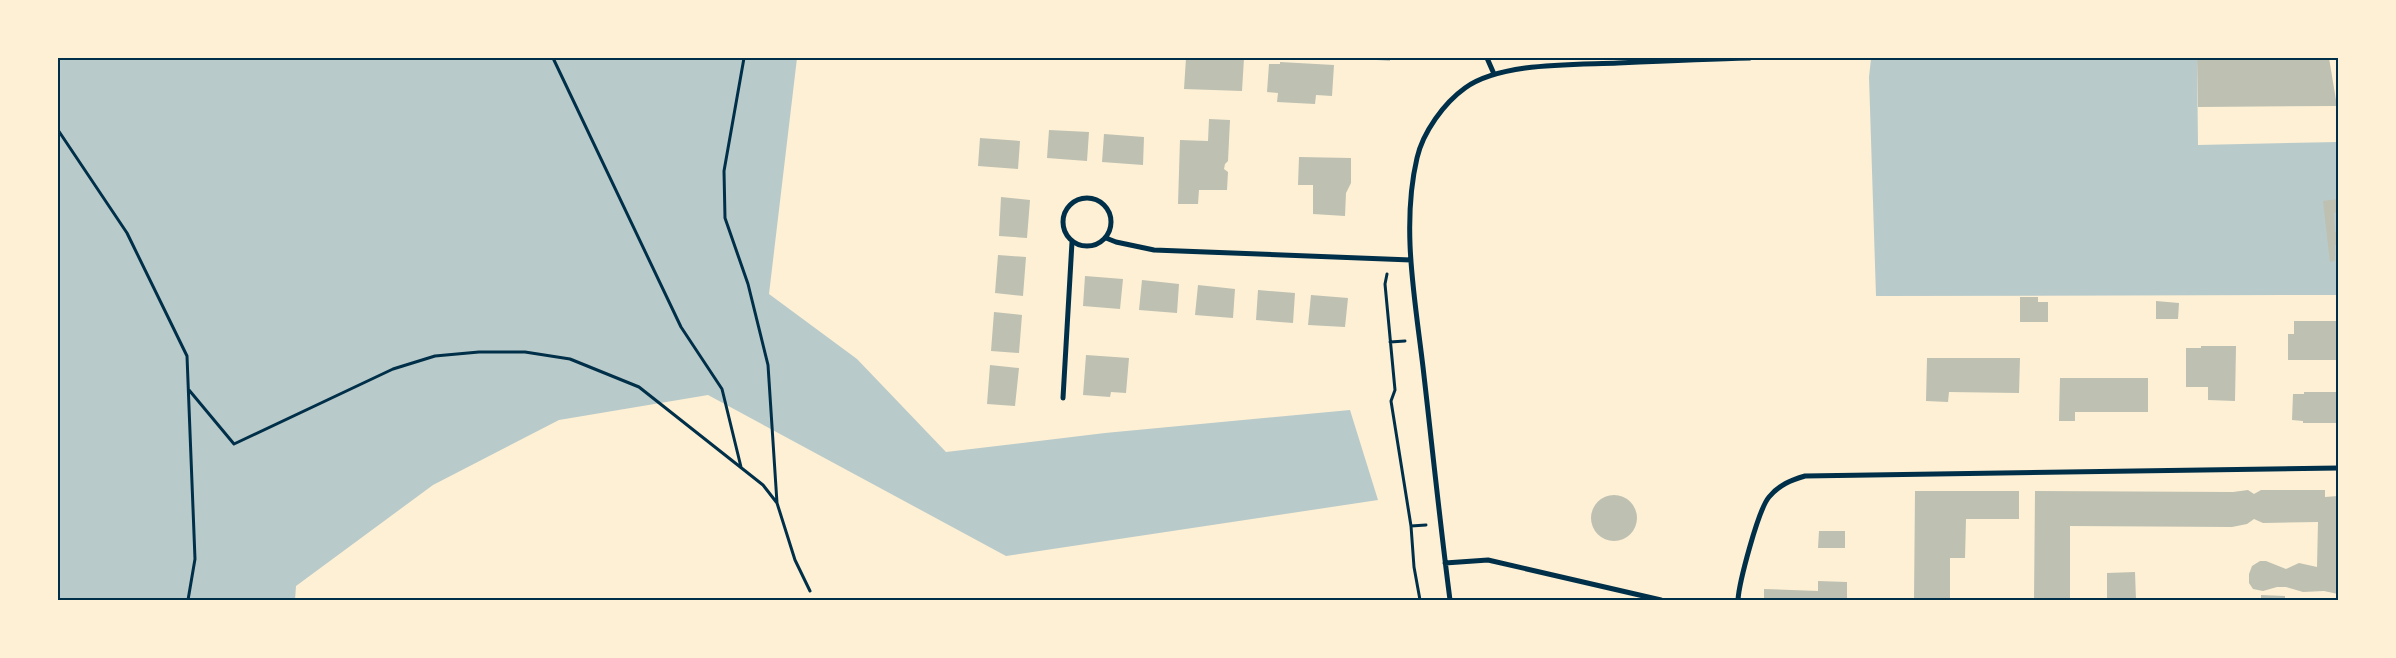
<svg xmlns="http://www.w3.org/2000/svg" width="2396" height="658" font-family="Lato,sans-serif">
  <rect width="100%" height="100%" fill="#fdf0d5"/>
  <path fill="#b9caca" d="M 58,58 L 797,58 L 769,294 L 857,359 L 946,452 L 1105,433 L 1350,410 L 1378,500 L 1006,556 L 708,395 L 559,420 L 433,485 L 296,586 L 295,600 L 58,600 Z
    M 1894,58 L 2197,58 L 2198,145 L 2338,142 L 2338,295 L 1876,296 L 1869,77 L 1871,59 Z"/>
  <path fill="#bec0b2" d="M 1186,58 L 1244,58 L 1242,91 L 1184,89 Z
    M 1349,58 L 1390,58 L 1390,61 Z
    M 2197,58 L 2329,58 L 2337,106 L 2198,107 Z
    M 1280,62 L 1334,65 L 1332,96 L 1316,95 L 1315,104 L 1277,102 L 1278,93 L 1267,92 L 1269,64 L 1280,64 Z
    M 1209,119 L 1230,120 L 1228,161 L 1225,164 L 1224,169 L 1228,172 L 1227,190 L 1199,190 L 1198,204 L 1178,204 L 1180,140 L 1208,141 Z
    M 1049,130 L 1089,132 L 1087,161 L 1047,158 Z
    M 1104,134 L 1144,137 L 1143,165 L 1102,162 Z
    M 980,138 L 1020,141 L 1018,169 L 978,166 Z
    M 1299,157 L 1351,158 L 1351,183 L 1346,193 L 1345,216 L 1313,214 L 1313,185 L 1298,185 Z
    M 1001,197 L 1030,200 L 1027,238 L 999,236 Z
    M 2338,199 L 2338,212 L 2334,213 L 2335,232 L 2338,232 L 2338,244 L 2335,245 L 2335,261 L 2330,262 L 2323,201 Z
    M 998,255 L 1026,257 L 1023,296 L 995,293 Z
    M 1085,276 L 1123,279 L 1120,309 L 1083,306 Z
    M 1142,280 L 1179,284 L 1177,313 L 1139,310 Z
    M 1198,285 L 1235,289 L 1233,318 L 1195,315 Z
    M 1258,290 L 1295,293 L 1293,323 L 1256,320 Z
    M 1311,295 L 1348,298 L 1345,327 L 1308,325 Z
    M 2020,297 L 2038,297 L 2038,302 L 2048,302 L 2048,322 L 2020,322 Z
    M 2156,301 L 2179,303 L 2178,319 L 2156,319 Z
    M 994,312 L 1022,315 L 1019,353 L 991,351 Z
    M 2294,321 L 2338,321 L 2338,360 L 2288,360 L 2288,334 L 2294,334 Z
    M 2201,346 L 2236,346 L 2235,401 L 2208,400 L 2208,387 L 2186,387 L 2186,348 L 2201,348 Z
    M 1086,355 L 1129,358 L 1126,393 L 1111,392 L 1110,397 L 1083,395 Z
    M 1927,358 L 2020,358 L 2019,393 L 1949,392 L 1948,402 L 1926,401 Z
    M 990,365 L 1019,368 L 1015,406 L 987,404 Z
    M 2060,378 L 2148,378 L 2148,412 L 2075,412 L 2075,421 L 2059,421 Z
    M 2304,392 L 2338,392 L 2338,423 L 2303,423 L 2303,421 L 2292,420 L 2293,394 L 2304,394 Z
    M 2248,490 L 2254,494 L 2261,490 L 2325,490 L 2325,497 L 2338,496 L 2338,594 L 2324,591 L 2303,592 L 2286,587 L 2277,587 L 2263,591 L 2253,589 L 2249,583 L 2249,574 L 2252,566 L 2260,561 L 2266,561 L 2286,569 L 2299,563 L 2317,567 L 2318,522 L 2263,523 L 2254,519 L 2247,524 L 2232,527 L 2070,526 L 2070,600 L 2034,600 L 2035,491 L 2233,492 Z
    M 1915,491 L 2019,491 L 2019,519 L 1966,519 L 1965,558 L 1950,558 L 1950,600 L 1914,600 Z
    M1591 518a23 23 0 1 1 46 0a23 23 0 1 1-46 0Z
    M 1819,531 L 1845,531 L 1845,548 L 1818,548 Z
    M 2135,572 L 2136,600 L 2107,600 L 2107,573 Z
    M 1818,581 L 1847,582 L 1847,600 L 1764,600 L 1764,589 L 1818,591 Z
    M 2261,595 L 2285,596 L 2285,600 L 2261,600 Z"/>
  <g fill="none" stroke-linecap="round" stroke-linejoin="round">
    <path stroke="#003049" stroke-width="3" d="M 553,58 L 681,327 L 722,389 L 741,467
      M 744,58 L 724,171 L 725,218 L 748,284 L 768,365 L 777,503
      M 58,130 L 127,233 L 187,356 L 195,559 L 188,600
      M 1387,274 L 1385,284 L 1395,390 L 1391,401 L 1411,526 L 1414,567 L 1420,600
      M 1390,342 L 1405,341
      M 189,390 L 234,444 L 393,369 L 435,356 L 479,352 L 525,352 L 570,359 L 639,387 L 763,485 L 777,503 L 795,560 L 810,591
      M 1411,526 L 1426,525"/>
    <path stroke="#003049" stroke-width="5" d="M 1487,58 L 1494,74
      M1063 222a24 24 0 1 1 48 0a24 24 0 1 1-48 0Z
      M 1106,238 L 1116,242 L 1154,250 L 1411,260
      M 1063,398 L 1072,242
      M 1445,563 L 1488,560 L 1661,600
      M 1450,600 C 1440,523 1432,445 1423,367 C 1415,299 1401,226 1417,158 C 1423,132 1444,103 1465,88 C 1501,62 1575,65 1618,63 C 1662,61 1706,59 1750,58
      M 1738,600 C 1739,583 1758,510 1769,497 C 1779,485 1791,480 1805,476 L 2338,468"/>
  </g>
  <rect width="2396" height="658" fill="none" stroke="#fdf0d5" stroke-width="118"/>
  <rect x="59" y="59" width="2278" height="540" fill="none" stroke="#003049" stroke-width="2"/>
</svg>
